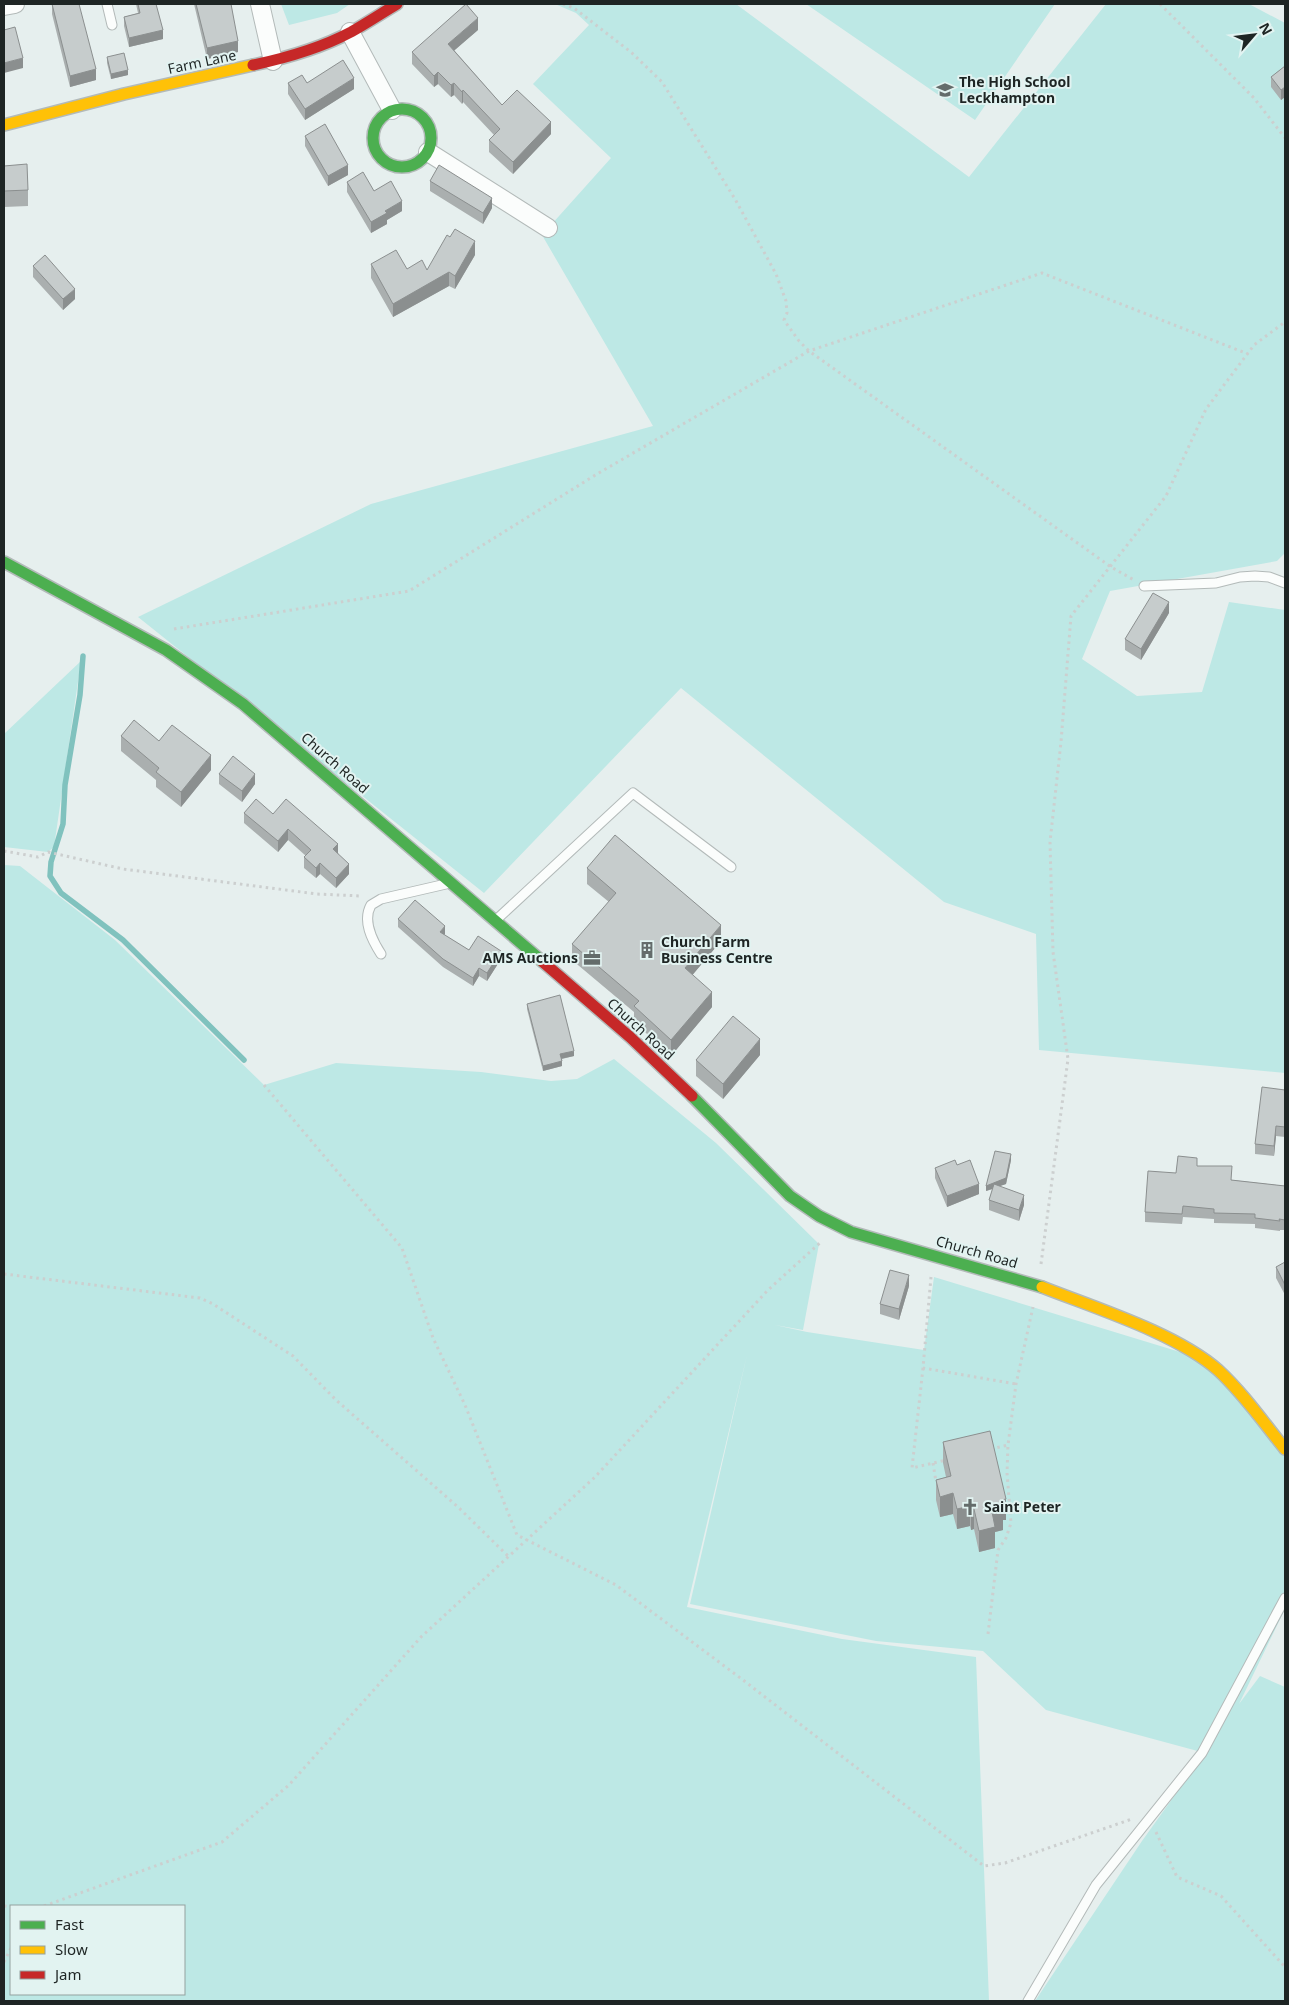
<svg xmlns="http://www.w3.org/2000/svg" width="1289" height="2005" font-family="'Noto Sans',sans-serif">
  <rect width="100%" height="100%" fill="#e6efee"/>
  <path fill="#bde8e5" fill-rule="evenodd" d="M 281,4 L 350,4 L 337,13 L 289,25 Z
    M 555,4 L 736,4 L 969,177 L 1106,4 L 1249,4 L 1285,23 L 1285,553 L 1277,561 L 1110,591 L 1082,659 L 1137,696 L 1202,692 L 1229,602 L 1285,610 L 1285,1073 L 1039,1050 L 1036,934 L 944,902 L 681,688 L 484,893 L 138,617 L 371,504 L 653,426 L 542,235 L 611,158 L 533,84 L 589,25 L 576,13 Z
    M 806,4 L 1055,4 L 975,120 Z
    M 81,661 L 54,847 L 48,852 L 4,847 L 4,734 Z
    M 4,865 L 20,866 L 115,940 L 264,1085 L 336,1063 L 481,1072 L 551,1081 L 577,1079 L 614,1059 L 716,1143 L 819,1244 L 803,1330 L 775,1325 L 807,1332 L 924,1350 L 934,1277 L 1203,1359 L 1285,1449 L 1285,1609 L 1239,1704 L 1260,1676 L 1285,1687 L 1285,2001 L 1035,2001 L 1142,1841 L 1205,1753 L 1046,1710 L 983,1651 L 876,1641 L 690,1604 L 747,1355 L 687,1607 L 842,1639 L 976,1657 L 989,2001 L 4,2001 ZM 11,1906 L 184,1906 L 184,1994 L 11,1994 Z"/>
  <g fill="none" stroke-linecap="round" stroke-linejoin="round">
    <path stroke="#80c2be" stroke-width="5.5" d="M 83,656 L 80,695 L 65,785 L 63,824 L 51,862 L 50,876 L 61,893 L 123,940 L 244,1060"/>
    <g stroke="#b3bab9" stroke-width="11">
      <path id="lane" d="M 107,4 L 112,25
        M 1144,586 L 1216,583 L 1240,577 L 1255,576 L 1269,577 L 1285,583
        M 496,920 L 633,793 L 731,867
        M 381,954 C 372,940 362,921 371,905 L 381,899 L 446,884
        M 1028,2001 L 1096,1885 L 1202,1753 L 1285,1598"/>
    </g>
    <g stroke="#b3bab9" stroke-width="20">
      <path id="street" d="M 260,4 L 273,61
        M 4,6 L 15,4
        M 350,32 L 392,110
        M 428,152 L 548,228"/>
    </g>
    <g stroke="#b3bab9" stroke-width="14">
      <path id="fast" d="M373 138a29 29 0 1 1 58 0a29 29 0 1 1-58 0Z
        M 4,562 L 166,650 L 243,704 L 543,962
        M 692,1096 L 790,1196 L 819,1216 L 851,1232 L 1042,1287"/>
    </g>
    <g stroke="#b3bab9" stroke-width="14">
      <path id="slow" d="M 4,125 L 124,94 L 253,65
        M 1042,1287 C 1095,1308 1176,1333 1218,1370 C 1243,1393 1264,1423 1285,1449"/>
    </g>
    <g stroke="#b3bab9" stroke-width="14">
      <path id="jam" d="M 253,65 C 286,58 321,48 351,32 C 367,23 382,13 397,4
        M 543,962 L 630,1037 L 692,1096"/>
    </g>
    <path stroke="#cccfcf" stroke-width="3" stroke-dasharray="2.5 4" stroke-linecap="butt" d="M 563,4 L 574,8 L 632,53 L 662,82 L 735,199 L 776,274 L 786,301 L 787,313 L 784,320 L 799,341 L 809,351 L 1111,567 L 1134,580
      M 1160,4 L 1254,98 L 1285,138
      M 174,629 L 409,591 L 597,474 L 809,351 L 1042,273 L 1248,354
      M 4,851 L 38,857 L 48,852 L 123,869 L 317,894 L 361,896
      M 264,1085 L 402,1248 L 433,1338 L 465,1405 L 517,1535 L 616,1585 L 743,1680 L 984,1866 L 1005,1863 L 1132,1819
      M 1041,1264 L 1068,1059 L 1053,952 L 1050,842 L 1061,742 L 1071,616 L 1166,496 L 1206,409 L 1254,345 L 1285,322
      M 4,1274 L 200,1298 L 213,1304 L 293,1356 L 336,1400 L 458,1507 L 509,1557
      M 931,1277 L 923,1368 L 1016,1384
      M 923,1368 L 912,1468 L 946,1460
      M 991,1449 L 1008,1445
      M 933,1463 L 936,1482
      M 988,1634 L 998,1550 L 1006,1538 L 1011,1523 L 1007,1473 L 1008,1445 L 1016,1384 L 1033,1307
      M 1156,1832 L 1177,1877 L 1221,1896 L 1285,1967
      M 4,1906 L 11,1907
      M 44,1906 L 222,1842 L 289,1785 L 421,1637 L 595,1477 L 768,1290 L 822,1241
      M 4,1962 L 11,1948"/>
    <use href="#lane" stroke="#fbfdfc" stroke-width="9"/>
    <use href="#street" stroke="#fbfdfc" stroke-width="18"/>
    <use href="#fast" stroke="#4caf50" stroke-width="11"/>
    <use href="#slow" stroke="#ffc107" stroke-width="11"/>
    <use href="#jam" stroke="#c62828" stroke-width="11"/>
  </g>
  <path fill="#aaafaf" d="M 52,4 L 96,80 L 70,87 L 52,14 Z
    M 136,4 L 156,4 L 163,39 L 129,47 L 124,26 L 124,17 L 138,13 Z
    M 194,4 L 231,4 L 238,52 L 207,59 Z
    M 478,30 L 454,50 L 502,105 L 551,134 L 513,174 L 489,152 L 489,140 L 494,135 L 463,102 L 462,104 L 454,95 L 451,97 L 438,84 L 434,87 L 412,64 L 412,52 Z
    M 107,57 L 128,75 L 111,79 L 107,63 Z
    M 1285,66 L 1285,97 L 1281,100 L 1271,87 L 1271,77 Z
    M 288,83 L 307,83 L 354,89 L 305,120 L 288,94 Z
    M 305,136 L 348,175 L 328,186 L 305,146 Z
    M 4,166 L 28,190 L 28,206 L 4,207 Z
    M 430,181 L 492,208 L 483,224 L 430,191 Z
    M 347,182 L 374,191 L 402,211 L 387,220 L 387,224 L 371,233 L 347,192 Z
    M 475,255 L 455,289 L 449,286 L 393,317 L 371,278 L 371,264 L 407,269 L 427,270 Z
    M 33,266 L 75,299 L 63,310 L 33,277 Z
    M 1169,613 L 1141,660 L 1125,650 L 1125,639 Z
    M 121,736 L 159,741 L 211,770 L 181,807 L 156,787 L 156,780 L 121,751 Z
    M 219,774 L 255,784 L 242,802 L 219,784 Z
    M 244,813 L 273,814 L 338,853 L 349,874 L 336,888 L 320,874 L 316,878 L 304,868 L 304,857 L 306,856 L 288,840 L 278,852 L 244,823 Z
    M 587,868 L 721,941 L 692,975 L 712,1007 L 671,1056 L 634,1022 L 634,1012 L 572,960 L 572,944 L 609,902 L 587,884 Z
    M 398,919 L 445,934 L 444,935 L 469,950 L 501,959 L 487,981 L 479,976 L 473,986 L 443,967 L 398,927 Z
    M 527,1004 L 574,1056 L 562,1059 L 562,1066 L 543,1071 L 527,1009 Z
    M 760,1055 L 723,1099 L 696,1076 L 696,1060 Z
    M 1285,1090 L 1285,1137 L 1276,1136 L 1274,1156 L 1255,1154 L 1255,1144 Z
    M 1011,1160 L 1006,1184 L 999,1186 L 1024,1205 L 1019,1221 L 989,1210 L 989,1200 L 993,1189 L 986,1191 Z
    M 957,1165 L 979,1194 L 947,1207 L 935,1178 L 935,1168 Z
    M 1197,1166 L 1232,1180 L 1285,1186 L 1285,1230 L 1280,1230 L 1280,1231 L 1255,1228 L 1255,1224 L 1214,1223 L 1214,1219 L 1183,1217 L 1182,1224 L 1145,1222 L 1145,1212 L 1176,1173 Z
    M 1285,1262 L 1285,1295 L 1276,1278 L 1276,1267 Z
    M 909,1286 L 899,1320 L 880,1314 L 880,1304 Z
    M 943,1442 L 1006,1520 L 1003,1520 L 1003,1530 L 995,1532 L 995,1548 L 979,1552 L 974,1529 L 971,1530 L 970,1526 L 957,1529 L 953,1514 L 940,1517 L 936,1500 L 936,1480 L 946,1477 L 943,1463 Z"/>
  <path fill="#8b8f8f" d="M 478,18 L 478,30 L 448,56 L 448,44 Z
    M 163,30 L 163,39 L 129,47 L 129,38 Z
    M 238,41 L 238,52 L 207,59 L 207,48 Z
    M 23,58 L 23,68 L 4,73 L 4,63 Z
    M 96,69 L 96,80 L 70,87 L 70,76 Z
    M 128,70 L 128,75 L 111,79 L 111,74 Z
    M 438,72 L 438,84 L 434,87 L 434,76 Z
    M 354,78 L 354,89 L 305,120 L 305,109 Z
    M 454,83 L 454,95 L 451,97 L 451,85 Z
    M 1285,87 L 1285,97 L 1281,100 L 1281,90 Z
    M 463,90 L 463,102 L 462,104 L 462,92 Z
    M 551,122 L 551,134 L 513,174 L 513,162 Z
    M 348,165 L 348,175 L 328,186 L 328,176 Z
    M 492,198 L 492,208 L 483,224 L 483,213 Z
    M 402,201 L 402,211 L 387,220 L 387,224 L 371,233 L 371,222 L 385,211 Z
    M 475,241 L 475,255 L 455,289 L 455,276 Z
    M 449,272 L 449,286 L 393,317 L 393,304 Z
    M 75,289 L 75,299 L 63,310 L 63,299 Z
    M 1169,602 L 1169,613 L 1141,660 L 1141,649 Z
    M 211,755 L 211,770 L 181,807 L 181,792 Z
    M 255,774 L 255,784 L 242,802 L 242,791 Z
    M 288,829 L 288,840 L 278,852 L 278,841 Z
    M 338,844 L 338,855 L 333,849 Z
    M 320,863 L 320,874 L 316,878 L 316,868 Z
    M 349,864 L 349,874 L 336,888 L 336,878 Z
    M 721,925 L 721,941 L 685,984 L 685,968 Z
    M 445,926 L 445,934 L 440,939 L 440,932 Z
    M 501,951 L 501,959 L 487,981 L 487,973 Z
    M 479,968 L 479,976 L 473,986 L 473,978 Z
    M 712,992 L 712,1007 L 671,1056 L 671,1040 Z
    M 760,1039 L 760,1055 L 723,1099 L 723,1084 Z
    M 574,1051 L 574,1056 L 560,1059 L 560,1054 Z
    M 562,1061 L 562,1066 L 543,1071 L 543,1066 Z
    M 1276,1126 L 1276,1136 L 1274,1156 L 1274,1146 Z
    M 1011,1154 L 1011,1160 L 1006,1184 L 986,1191 L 986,1186 Z
    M 979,1184 L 979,1194 L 947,1207 L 947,1196 Z
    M 1024,1195 L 1024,1205 L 1019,1221 L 1019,1210 Z
    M 909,1275 L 909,1286 L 899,1320 L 899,1309 Z
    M 953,1493 L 953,1514 L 940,1517 L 940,1497 Z
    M 1006,1499 L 1006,1520 L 1003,1520 L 1003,1530 L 995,1532 L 995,1548 L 979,1552 L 979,1531 L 992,1512 L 1001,1500 Z
    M 970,1506 L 970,1526 L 957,1529 L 957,1509 Z
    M 971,1509 L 974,1509 L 974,1529 L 971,1530 Z"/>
  <path fill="#c6cccc" stroke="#8b8f8f" d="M 52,4 L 79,4 L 96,69 L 70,76 Z
    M 138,4 L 156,4 L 163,30 L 129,38 L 124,17 L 140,13 Z
    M 196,4 L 231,4 L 238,41 L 207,48 Z
    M 466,4 L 478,18 L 448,44 L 502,105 L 517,90 L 551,122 L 513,162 L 489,140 L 500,129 L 463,90 L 462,92 L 454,83 L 451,85 L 438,72 L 434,76 L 412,52 Z
    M 15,27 L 23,58 L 4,63 L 4,30 Z
    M 124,53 L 128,70 L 111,74 L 107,57 Z
    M 343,60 L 354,78 L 305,109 L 288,83 L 302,75 L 307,83 Z
    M 1285,66 L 1285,87 L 1281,90 L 1271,77 Z
    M 325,124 L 348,165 L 328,176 L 305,136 Z
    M 27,164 L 28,190 L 4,191 L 4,166 Z
    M 439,165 L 492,198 L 483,213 L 430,181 Z
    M 363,172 L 374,191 L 391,181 L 402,201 L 385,211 L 387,213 L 371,222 L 347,182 Z
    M 455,229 L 475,241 L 455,276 L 449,272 L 393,304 L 371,264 L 396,250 L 407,269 L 422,260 L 427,270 L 447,235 L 450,237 Z
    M 45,255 L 75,289 L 63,299 L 33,266 Z
    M 1153,593 L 1169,602 L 1141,649 L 1125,639 Z
    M 134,720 L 159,741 L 172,725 L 211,755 L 181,792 L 156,772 L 159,768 L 121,736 Z
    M 233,756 L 255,774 L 242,791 L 219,774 Z
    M 256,799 L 273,814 L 286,799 L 338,844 L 333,849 L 349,864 L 336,878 L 320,863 L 316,868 L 304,857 L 311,850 L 288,829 L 278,841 L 244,813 Z
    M 615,835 L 721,925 L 685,968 L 712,992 L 671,1040 L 634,1006 L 639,1001 L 572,944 L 616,893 L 587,868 Z
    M 415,900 L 445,926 L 440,932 L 469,950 L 478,936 L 501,951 L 487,973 L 479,968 L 473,978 L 443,959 L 398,919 Z
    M 560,995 L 574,1051 L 560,1054 L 562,1061 L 543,1066 L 527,1004 Z
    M 733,1016 L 760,1039 L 723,1084 L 696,1060 Z
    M 1262,1087 L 1285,1090 L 1285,1127 L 1276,1126 L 1274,1146 L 1255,1144 Z
    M 995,1151 L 1011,1154 L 1006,1178 L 986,1186 Z
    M 1178,1156 L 1197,1158 L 1197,1166 L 1232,1166 L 1231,1180 L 1285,1186 L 1285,1220 L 1279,1219 L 1280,1221 L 1255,1218 L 1255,1214 L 1214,1213 L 1214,1209 L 1183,1206 L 1182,1214 L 1145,1212 L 1148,1171 L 1176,1173 Z
    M 955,1160 L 957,1165 L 970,1160 L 979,1184 L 947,1196 L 935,1168 Z
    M 994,1184 L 1024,1195 L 1019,1210 L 989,1200 Z
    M 1285,1262 L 1285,1285 L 1276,1267 Z
    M 890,1270 L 909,1275 L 899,1309 L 880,1304 Z
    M 990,1431 L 1006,1499 L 1001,1500 L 1003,1509 L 992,1512 L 995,1527 L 979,1531 L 974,1509 L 971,1509 L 970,1506 L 957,1509 L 953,1493 L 940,1497 L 936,1480 L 951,1476 L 943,1442 Z"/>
  <defs>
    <g id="school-bare" transform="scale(1.35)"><path d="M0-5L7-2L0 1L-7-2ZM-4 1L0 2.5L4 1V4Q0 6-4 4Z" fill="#646c6b" stroke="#e2f3f1" stroke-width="2.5" paint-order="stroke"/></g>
    <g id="building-bare" transform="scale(1.35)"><path d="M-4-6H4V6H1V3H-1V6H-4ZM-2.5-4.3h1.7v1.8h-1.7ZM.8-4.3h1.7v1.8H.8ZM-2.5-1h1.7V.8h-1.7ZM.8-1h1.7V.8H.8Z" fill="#646c6b" stroke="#e2f3f1" stroke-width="2.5" paint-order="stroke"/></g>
    <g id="office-bare" transform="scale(1.35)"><path d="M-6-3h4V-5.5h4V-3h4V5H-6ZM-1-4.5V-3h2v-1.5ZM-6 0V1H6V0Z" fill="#646c6b" stroke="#e2f3f1" stroke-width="2.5" paint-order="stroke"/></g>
    <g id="church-bare" transform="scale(1.35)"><path d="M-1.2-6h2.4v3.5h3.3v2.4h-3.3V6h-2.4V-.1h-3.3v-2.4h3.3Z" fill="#646c6b" stroke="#e2f3f1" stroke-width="2.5" paint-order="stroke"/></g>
  </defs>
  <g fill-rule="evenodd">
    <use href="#school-bare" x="945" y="90"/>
    <use href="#building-bare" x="647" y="950"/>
    <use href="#office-bare" x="592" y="958"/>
    <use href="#church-bare" x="970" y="1507"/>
  </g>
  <g text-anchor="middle" stroke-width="4" stroke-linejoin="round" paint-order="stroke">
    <g font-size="14" fill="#1e2524" stroke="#e2f3f1">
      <text transform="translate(202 62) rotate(-12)" y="5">Farm Lane</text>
      <text transform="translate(335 763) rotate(41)" y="5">Church Road</text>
      <text transform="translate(641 1029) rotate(42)" y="5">Church Road</text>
      <text transform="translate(977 1252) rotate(16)" y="5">Church Road</text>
    </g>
    <g font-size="14" font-weight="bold" fill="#1e2524" stroke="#e2f3f1" text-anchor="start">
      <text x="959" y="87">The High School<tspan x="959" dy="16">Leckhampton</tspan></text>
      <text x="661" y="947">Church Farm<tspan x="661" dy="16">Business Centre</tspan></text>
      <text x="578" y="963" text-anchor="end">AMS Auctions</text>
      <text x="984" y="1512">Saint Peter</text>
    </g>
  </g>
  <rect width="1289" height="2005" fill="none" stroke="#1e2524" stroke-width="10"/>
  <rect x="10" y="1905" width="175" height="90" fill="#e2f3f1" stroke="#94a19f"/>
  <rect x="20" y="1921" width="25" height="8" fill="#4caf50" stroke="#94a19f"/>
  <text x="55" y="1930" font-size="15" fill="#1e2524">Fast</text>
  <rect x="20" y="1946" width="25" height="8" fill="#ffc107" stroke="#94a19f"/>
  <text x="55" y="1955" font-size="15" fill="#1e2524">Slow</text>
  <rect x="20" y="1971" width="25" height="8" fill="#c62828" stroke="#94a19f"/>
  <text x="55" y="1980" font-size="15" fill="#1e2524">Jam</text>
  <g transform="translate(1254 35) rotate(62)" stroke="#e2f3f1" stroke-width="4" paint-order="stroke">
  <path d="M0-4L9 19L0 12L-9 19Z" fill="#1e2524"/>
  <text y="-8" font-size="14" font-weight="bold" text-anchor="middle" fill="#1e2524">N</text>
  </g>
</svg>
